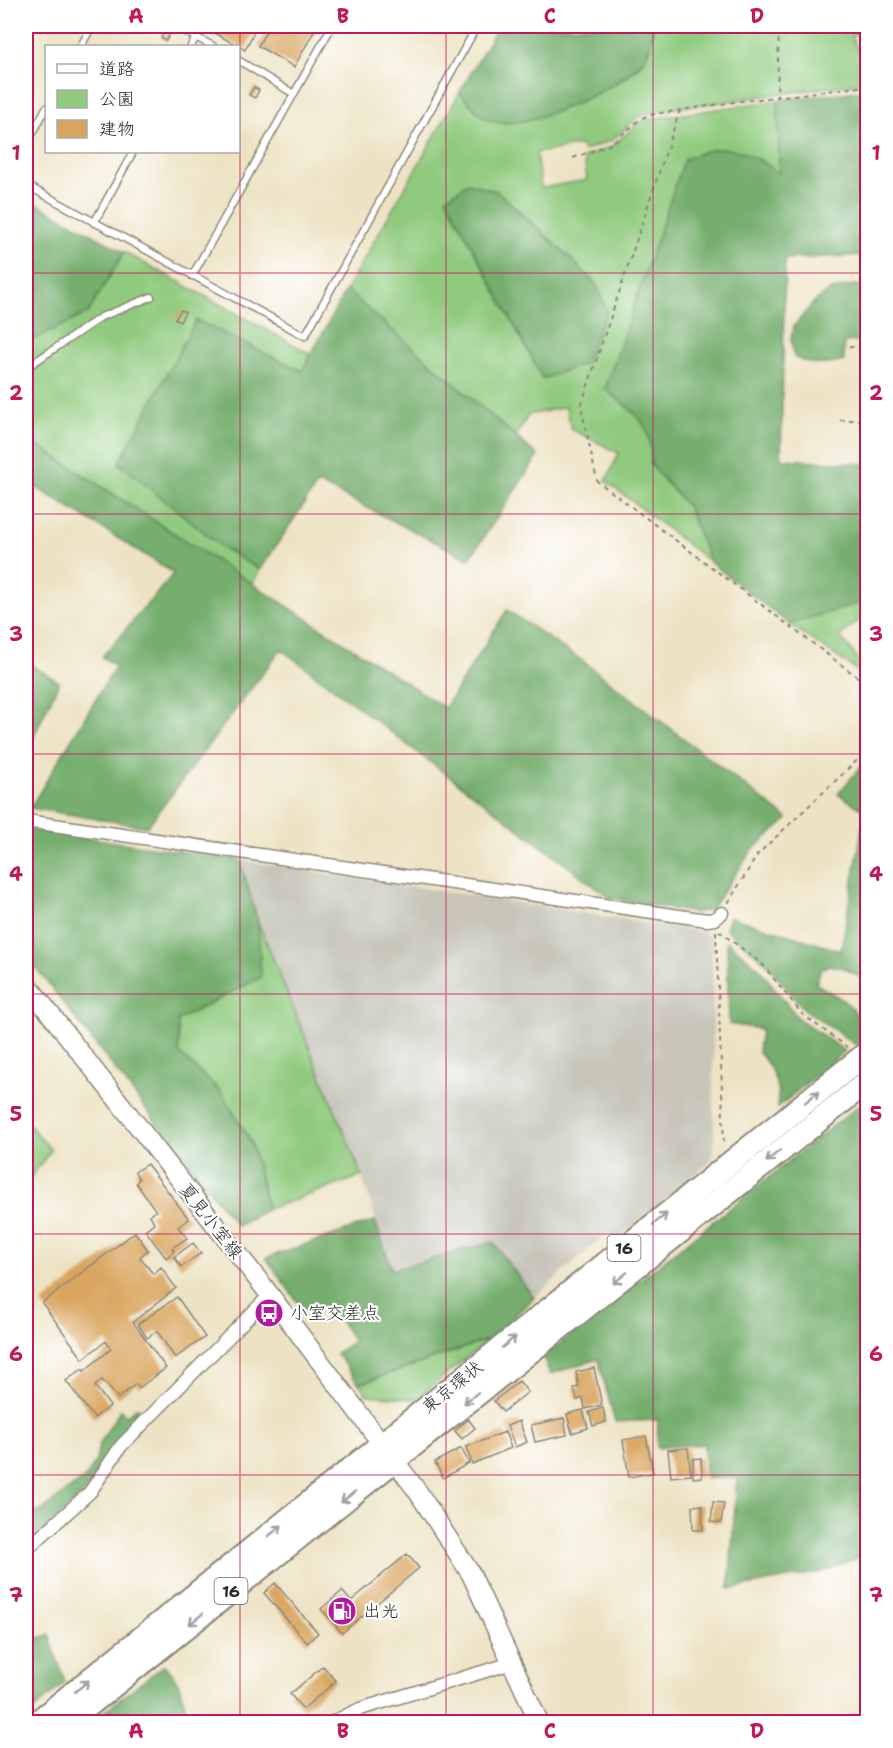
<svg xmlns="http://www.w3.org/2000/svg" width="893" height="1748" font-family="'Shantell Sans','Klee One',sans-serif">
  <rect width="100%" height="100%" fill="#fff"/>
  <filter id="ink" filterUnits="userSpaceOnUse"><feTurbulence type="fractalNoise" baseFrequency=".0167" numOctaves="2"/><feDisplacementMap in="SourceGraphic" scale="12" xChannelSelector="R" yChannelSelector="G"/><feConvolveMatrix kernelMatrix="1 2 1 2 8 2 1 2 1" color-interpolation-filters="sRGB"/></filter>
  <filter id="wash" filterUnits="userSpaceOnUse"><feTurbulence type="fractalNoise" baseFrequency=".008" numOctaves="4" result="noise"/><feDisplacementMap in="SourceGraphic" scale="24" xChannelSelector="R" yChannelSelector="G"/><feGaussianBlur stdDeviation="1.35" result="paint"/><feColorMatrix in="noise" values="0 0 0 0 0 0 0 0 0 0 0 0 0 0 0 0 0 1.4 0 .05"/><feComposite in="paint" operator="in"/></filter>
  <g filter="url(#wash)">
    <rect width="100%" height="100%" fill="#ede3c4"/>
    <path fill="#c6c5b8" d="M 240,860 L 706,932 L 712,938 L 714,1146 L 710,1162 L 617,1240 L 608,1232 L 534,1298 L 493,1242 L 392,1270 L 362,1176 L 258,922 Z"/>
    <path fill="#90ca7e" stroke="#5e7a54" stroke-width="1.5" fill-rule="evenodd" d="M 654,26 L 867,26 L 867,31 L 851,36 L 867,68 L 867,82 L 650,112 L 637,118 L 612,140 L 583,151 L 581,145 L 536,153 L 541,188 L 587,180 L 584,157 L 611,147 L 640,122 L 649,119 L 778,100 L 780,174 L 758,158 L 605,388 C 636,415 653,420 651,465 L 688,507 L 710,562 L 606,481 L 619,453 L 571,429 L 566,407 L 528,415 L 516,437 L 346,290 L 460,92 C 474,109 484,116 506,121 C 534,127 633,83 646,57 C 650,48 652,35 654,26 ZM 468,183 L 498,192 L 567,255 L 585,363 L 543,379 L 446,198 Z
      M 124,252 L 311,354 L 303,371 L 266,354 L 223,548 L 260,570 L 252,584 L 26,438 L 26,343 L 88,313 Z
      M 867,601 L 867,614 L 840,636 L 862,664 L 867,660 L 867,677 L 789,624 Z
      M 258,922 L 362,1176 L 268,1209 L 251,1142 L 221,1092 L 179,1053 L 178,1020 L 261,977 Z
      M 26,1121 L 51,1150 L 26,1184 Z
      M 490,1339 L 416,1399 L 367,1395 L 360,1384 Z"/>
    <path fill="#74ae6d" stroke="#506c4c" stroke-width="1.5" d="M 498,26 L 654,26 C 652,36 650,52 643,60 C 622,87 529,130 494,122 C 480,118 469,103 460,92 Z
      M 867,90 L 867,255 L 785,259 L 781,459 L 867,464 L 867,601 L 789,624 L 710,562 L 688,507 L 651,465 C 653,420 636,415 605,389 L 684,160 C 725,138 744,150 779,173 L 778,100 Z
      M 468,183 L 498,192 L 567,255 L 596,284 L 607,311 L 585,363 L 543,379 L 446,198 Z
      M 35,203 L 124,252 L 88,313 L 26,343 L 26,220 Z
      M 853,285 L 867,286 L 867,340 L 844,342 L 844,361 C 824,366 812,366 794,357 L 791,339 L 794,326 L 814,302 L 829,291 Z
      M 346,290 L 538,456 L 469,559 L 318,483 L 260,570 L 223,548 L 119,463 L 196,320 L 302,371 Z
      M 26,438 L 445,708 L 507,610 L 584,662 L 788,819 L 752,850 L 711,909 L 695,913 L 610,898 L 281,649 L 147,827 L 30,808 L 116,666 L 102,657 L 174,573 L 26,481 Z
      M 26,662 L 59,682 L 26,753 Z
      M 864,763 L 868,764 L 867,981 L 844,968 L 829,965 L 820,970 L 816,984 C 843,1000 861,1005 864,1041 L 856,1045 L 804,1009 L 766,963 L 726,929 L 730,917 L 841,951 L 865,811 L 838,794 Z
      M 26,829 L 240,860 L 258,922 L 261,977 L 178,1020 L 179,1053 L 221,1092 L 251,1142 L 268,1209 L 237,1226 L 26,955 Z
      M 727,941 L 758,967 L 798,1018 L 845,1051 L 778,1107 C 779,1084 774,1069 758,1052 L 761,1029 L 729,1024 Z
      M 867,1099 L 867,1554 L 822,1572 L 729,1589 L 737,1478 L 705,1478 L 704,1444 L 657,1448 L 658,1420 L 615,1422 L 598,1359 L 550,1374 L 543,1357 Z
      M 375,1221 L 392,1270 L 493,1242 L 534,1298 L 490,1339 L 359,1384 L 336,1353 L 354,1341 L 333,1311 L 315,1308 L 306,1314 L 266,1258 Z
      M 136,1408 L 149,1412 L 84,1493 L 26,1546 L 26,1505 L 38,1513 L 87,1476 L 96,1461 L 99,1445 L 120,1410 L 126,1415 Z
      M 49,1635 L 65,1682 L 27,1716 L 26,1642 Z
      M 164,1665 C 181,1679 185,1701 187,1722 L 91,1722 Z"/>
    <g id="blocks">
      <path fill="#d9a45d" d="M 202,26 L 243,26 L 254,32 L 245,50 Z
        M 269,26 L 317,26 L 294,67 L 258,46 Z
        M 165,30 L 170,33 L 166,41 L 161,38 Z
        M 254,87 L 259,90 L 255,98 L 249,95 Z
        M 181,310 L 185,312 L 180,322 L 175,319 Z
        M 147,1164 L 189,1219 L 178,1227 L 187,1238 L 172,1248 L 174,1251 L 166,1258 L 145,1230 L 154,1223 L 150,1215 L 156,1211 L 136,1183 L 139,1179 L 135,1172 Z
        M 135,1232 L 148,1250 L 140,1257 L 153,1274 L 161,1267 L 176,1288 L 133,1322 L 166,1368 L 139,1388 L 136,1384 L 118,1398 L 102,1380 L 95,1386 L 110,1406 L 94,1418 L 66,1381 L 82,1369 L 84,1371 L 111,1349 L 106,1341 L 83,1359 L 42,1303 Z
        M 193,1243 L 201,1253 L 181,1267 L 174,1257 Z
        M 177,1297 L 205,1337 L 175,1358 L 157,1331 L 147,1338 L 138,1324 Z
        M 594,1368 L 602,1405 L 585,1409 L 583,1398 L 577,1400 L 574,1388 L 579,1387 L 576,1372 Z
        M 519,1381 L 528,1392 L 503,1412 L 494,1401 Z
        M 603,1408 L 606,1422 L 593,1426 L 589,1412 Z
        M 583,1410 L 588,1428 L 572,1433 L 567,1414 Z
        M 564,1418 L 567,1435 L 535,1442 L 531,1425 Z
        M 468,1419 L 475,1428 L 462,1439 L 455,1431 Z
        M 519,1421 L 527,1442 L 515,1447 L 507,1426 Z
        M 505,1432 L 511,1448 L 472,1464 L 466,1447 Z
        M 646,1436 L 653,1473 L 629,1477 L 623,1440 Z
        M 461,1448 L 469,1463 L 443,1478 L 435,1462 Z
        M 688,1448 L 691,1475 L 671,1477 L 668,1450 Z
        M 701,1458 L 702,1477 L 693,1478 L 693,1459 Z
        M 713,1502 L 724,1503 L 721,1523 L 711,1522 Z
        M 702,1505 L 703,1530 L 693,1530 L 692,1506 Z
        M 407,1554 L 419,1568 L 342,1633 L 321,1609 L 342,1591 L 351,1601 Z
        M 275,1583 L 318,1633 L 307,1643 L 264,1593 Z
        M 323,1666 L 336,1681 L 303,1709 L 290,1694 Z"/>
    </g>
  </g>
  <g filter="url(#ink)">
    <use href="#blocks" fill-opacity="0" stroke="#8c8778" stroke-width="1.5"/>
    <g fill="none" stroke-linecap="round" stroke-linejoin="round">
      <g stroke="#8c8778" stroke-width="9">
        <path id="lane" d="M 174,26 L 213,46
          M 81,46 L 92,26
          M 191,46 L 196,37
          M 238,60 L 294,94
          M 26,146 L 46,108
          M 26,185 L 305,336 L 477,26
          M 94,223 L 133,152
          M 192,276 L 332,26
          M 26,368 L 101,317 L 151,297"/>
      </g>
      <g stroke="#8c8778" stroke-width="15">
        <path id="street" d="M 26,821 L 707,920 L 715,919 L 722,913
          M 26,1550 L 90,1492 L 121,1446 L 270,1295
          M 333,1722 L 360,1709 L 512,1663"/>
      </g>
      <g stroke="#8c8778" stroke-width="21">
        <path id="secondary" d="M 26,983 L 270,1295 L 418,1492 L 471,1574 L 539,1722"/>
      </g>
      <g stroke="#8c8778" stroke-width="26">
        <path id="highway" d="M 37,1722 L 868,1052
          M 68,1722 L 868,1081"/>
      </g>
      <path stroke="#8c8778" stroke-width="2" stroke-dasharray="4.5 4.5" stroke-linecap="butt" d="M 777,98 L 779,26
        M 680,110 L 581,406 L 597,481 L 868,685
        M 573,158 L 611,144 L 638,121 L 648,115 L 734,102 L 868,86
        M 849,347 L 868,347
        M 840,420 L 868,420
        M 728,903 L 758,854 L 868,750
        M 716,931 L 724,1144
        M 719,931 L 763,965 L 802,1014 L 847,1047
        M 843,1722 L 868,1712"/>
      <use href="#lane" stroke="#fff" stroke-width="6"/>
      <use href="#street" stroke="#fff" stroke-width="12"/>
      <use href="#secondary" stroke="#fff" stroke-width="18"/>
      <use href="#highway" stroke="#fff" stroke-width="22"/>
    </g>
    <defs><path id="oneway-shaft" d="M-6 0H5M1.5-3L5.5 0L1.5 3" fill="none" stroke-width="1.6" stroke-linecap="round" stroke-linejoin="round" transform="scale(1.5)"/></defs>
    <g stroke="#a0a0a0">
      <use href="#oneway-shaft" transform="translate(812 1097) rotate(-39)"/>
      <use href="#oneway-shaft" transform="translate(773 1156) rotate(141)"/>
      <use href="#oneway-shaft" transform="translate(660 1219) rotate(-39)"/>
      <use href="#oneway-shaft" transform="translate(620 1278) rotate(141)"/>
      <use href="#oneway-shaft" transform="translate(509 1342) rotate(-39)"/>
      <use href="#oneway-shaft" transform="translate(471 1398) rotate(141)"/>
      <use href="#oneway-shaft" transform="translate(348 1497) rotate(141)"/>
      <use href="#oneway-shaft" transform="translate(275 1531) rotate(-39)"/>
      <use href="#oneway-shaft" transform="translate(196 1619) rotate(141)"/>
      <use href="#oneway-shaft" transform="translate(82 1686) rotate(-39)"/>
    </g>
  </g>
  <path fill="none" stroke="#c2185b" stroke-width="1.5" stroke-opacity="0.55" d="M 240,26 L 240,1722M 446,26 L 446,1722M 653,26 L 653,1722M 26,273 L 868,273M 26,514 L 868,514M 26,754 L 868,754M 26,994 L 868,994M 26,1234 L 868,1234M 26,1475 L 868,1475"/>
  <defs>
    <g id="bus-disc" transform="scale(1.5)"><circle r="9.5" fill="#b5179e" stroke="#fff"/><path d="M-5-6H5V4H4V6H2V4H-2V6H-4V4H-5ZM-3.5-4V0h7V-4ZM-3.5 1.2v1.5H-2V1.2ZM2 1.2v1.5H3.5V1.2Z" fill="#fff"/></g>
    <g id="fuel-disc" transform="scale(1.5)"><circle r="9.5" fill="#b5179e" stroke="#fff"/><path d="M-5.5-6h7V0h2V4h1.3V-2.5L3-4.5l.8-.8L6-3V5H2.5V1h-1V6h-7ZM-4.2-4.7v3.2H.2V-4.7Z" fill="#fff"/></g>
  </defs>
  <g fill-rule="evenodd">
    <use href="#bus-disc" x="269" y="1313"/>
    <use href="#fuel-disc" x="342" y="1611"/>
  </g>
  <g text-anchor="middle" stroke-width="4.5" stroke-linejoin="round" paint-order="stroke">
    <g fill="#fff" stroke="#6b6b6b" stroke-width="1.5">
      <rect x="607.5" y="1235" width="33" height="26" rx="4.5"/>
      <rect x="214.5" y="1578" width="33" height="26" rx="4.5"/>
    </g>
    <g font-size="16" font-weight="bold" fill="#2b2b2b">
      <text x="624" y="1254">16</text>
      <text x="231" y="1597">16</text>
    </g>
    <g font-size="18" fill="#2b2b2b" stroke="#fff">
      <text transform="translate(211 1221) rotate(52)" y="6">夏見小室線</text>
      <text transform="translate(452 1387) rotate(-39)" y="6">東京環状</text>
    </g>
    <g font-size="18" fill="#2b2b2b" stroke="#fff" text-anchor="start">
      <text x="290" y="1319">小室交差点</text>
      <text x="363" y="1617">出光</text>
    </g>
  </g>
  <rect width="893" height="1748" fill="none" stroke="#fff" stroke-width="66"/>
  <rect x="45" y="45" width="195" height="108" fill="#ffffff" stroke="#aaaaaa" stroke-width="1.5"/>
  <rect x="57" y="64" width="30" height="9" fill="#ffffff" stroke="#aaaaaa" stroke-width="1.5"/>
  <text x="99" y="75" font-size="18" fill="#2b2b2b">道路</text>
  <rect x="57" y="90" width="30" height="18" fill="#90ca7e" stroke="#aaaaaa" stroke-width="1.5"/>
  <text x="99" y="105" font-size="18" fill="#2b2b2b">公園</text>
  <rect x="57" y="120" width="30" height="18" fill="#d9a45d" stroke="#aaaaaa" stroke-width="1.5"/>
  <text x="99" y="135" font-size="18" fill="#2b2b2b">建物</text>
  <rect x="33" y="33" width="827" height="1682" fill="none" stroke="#c2185b" stroke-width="2"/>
  <g font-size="20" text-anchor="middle" font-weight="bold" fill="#c2185b">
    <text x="136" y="23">A</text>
    <text x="343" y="23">B</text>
    <text x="550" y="23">C</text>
    <text x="757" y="23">D</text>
    <text x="16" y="160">1</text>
    <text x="876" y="160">1</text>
    <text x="16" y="400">2</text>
    <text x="876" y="400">2</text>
    <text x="16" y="641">3</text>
    <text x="876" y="641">3</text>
    <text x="16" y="881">4</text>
    <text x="876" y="881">4</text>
    <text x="16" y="1121">5</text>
    <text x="876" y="1121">5</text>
    <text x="16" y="1361">6</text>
    <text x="876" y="1361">6</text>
    <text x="16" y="1602">7</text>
    <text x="876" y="1602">7</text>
    <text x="136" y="1738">A</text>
    <text x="343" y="1738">B</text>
    <text x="550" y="1738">C</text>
    <text x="757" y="1738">D</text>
  </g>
</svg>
